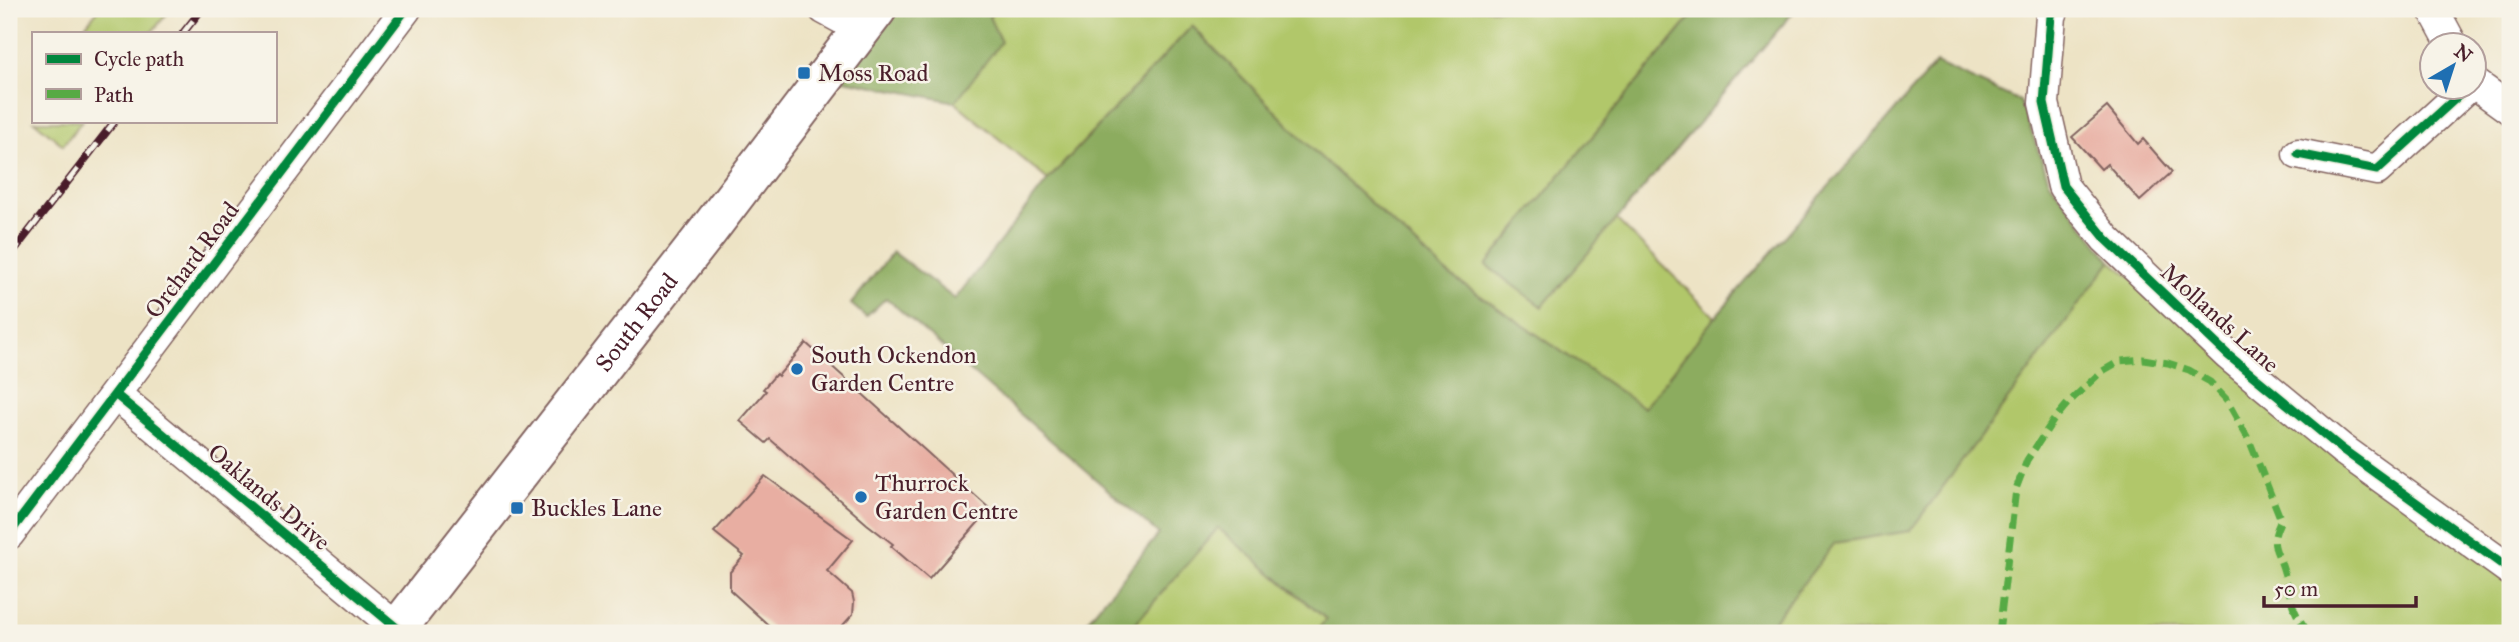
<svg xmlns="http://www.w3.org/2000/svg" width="2519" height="642" font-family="'IM FELL Great Primer',serif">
  <rect width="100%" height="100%" fill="#f7f3e8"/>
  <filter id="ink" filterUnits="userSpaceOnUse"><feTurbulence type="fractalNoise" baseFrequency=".0143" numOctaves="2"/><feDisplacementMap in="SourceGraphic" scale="14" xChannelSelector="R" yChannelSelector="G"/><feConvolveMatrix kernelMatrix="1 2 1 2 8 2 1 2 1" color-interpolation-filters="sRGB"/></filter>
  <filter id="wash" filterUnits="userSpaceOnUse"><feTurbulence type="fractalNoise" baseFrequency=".00686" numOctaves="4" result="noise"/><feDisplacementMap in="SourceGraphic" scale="28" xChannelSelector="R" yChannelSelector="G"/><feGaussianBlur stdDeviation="1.57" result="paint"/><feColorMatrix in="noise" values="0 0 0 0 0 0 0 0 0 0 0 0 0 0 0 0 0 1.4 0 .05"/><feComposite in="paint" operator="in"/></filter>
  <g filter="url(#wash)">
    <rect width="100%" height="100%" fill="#ede3c5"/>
    <path fill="#b1c76b" stroke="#7e734b" stroke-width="2" d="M 99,9 L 171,9 L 151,33 L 79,33 Z
      M 996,9 L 1698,9 L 1486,265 L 1542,307 L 1616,219 L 1715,317 L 1644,408 L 1447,273 L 1317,154 L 1192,26 L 1048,180 L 955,102 L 1000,42 L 989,17 Z
      M 34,121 L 82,121 L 63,145 Z
      M 2111,261 L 2510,578 L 2510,633 L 1764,633 L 1835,542 L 1910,530 Z
      M 1218,527 L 1327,620 L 1315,633 L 1127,633 Z"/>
    <path fill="#8cac5f" stroke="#6b6645" stroke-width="2" d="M 887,9 L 996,9 L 989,17 L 1001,42 L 955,102 L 834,78 Z
      M 1698,9 L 1796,9 L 1542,307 L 1486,265 Z
      M 1192,26 L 1317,154 L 1447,273 L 1644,408 L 1715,317 L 1936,63 L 2020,101 L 2050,182 L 2111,261 L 1910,531 L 1835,543 L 1764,633 L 1315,633 L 1326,619 L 1218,528 L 1127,633 L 1077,633 L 1159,534 L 886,298 L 866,317 L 851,304 L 893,252 L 955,299 L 1048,180 Z"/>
    <g id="blocks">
      <path fill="#e8aea2" d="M 2107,107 L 2138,144 L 2143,139 L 2172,172 L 2140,201 L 2107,164 L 2101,169 L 2072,137 Z
        M 806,343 L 990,509 L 929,579 L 891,546 L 893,544 L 867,524 L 770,439 L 766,443 L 740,421 L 766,391 L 763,389 L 776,374 L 778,376 Z
        M 765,476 L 853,540 L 827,571 L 852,593 L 854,602 L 853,614 L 836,633 L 777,633 L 730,590 L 730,572 L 744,556 L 714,532 Z"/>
    </g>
  </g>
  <g filter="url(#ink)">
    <use href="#blocks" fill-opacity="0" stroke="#836461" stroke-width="2"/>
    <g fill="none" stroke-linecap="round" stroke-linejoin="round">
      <g stroke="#836461" stroke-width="33">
        <path id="minor" d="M 824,9 L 861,29
          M 2054,9 L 2051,16 L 2044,103 L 2063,186 L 2106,239 L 2228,355 L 2342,449 L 2510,570
          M 2433,9 L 2453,46
          M 2474,83 L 2510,109
          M 2298,154 L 2377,170 L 2467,88
          M 115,394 L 398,629
          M 9,534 L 406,9"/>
      </g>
      <g stroke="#836461" stroke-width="42">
        <g id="major">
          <path id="s1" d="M 394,633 L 708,231 L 877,9"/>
        </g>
      </g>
      <use href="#minor" stroke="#fff" stroke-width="30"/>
      <use href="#major" stroke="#fff" stroke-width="38"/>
      <g stroke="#4a1f2b" stroke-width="8">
        <path id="rail" d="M 183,33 L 202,9
          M 9,257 L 115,121"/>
      </g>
      <use href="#rail" stroke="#f7f3e8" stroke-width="5" stroke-dasharray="16" stroke-linecap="butt"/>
      <path stroke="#57aa44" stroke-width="7" stroke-dasharray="14 7" stroke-linecap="butt" d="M 1999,633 L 2016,489 L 2027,460 L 2053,421 L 2069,402 L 2101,372 L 2120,361 L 2143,359 L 2168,363 L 2189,370 L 2210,382 L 2226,399 L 2250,442 L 2281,520 C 2268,547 2277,547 2284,572 C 2293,602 2289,607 2309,633"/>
      <g stroke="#f7f3e8" stroke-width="13">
        <path id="cycleway" d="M 2054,9 L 2051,16 L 2044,103 L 2063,186 L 2106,239 L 2228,355 L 2342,449 L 2510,570
          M 2298,154 L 2377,170 L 2467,88
          M 115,394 L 398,629
          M 9,534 L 406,9"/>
      </g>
      <use href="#cycleway" stroke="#00873e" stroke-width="9"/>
    </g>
  </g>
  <g fill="#1f6fb2" stroke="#f7f3e8" stroke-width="2.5">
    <rect x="797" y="66" width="14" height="14" rx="3.5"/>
    <circle cx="797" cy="369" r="7"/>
    <circle cx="861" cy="497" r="7"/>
    <rect x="510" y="501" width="14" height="14" rx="3.5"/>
  </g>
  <g text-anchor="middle" stroke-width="5" stroke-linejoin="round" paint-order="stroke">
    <g font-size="24" fill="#4a1f2b" stroke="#f7f3e8" text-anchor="start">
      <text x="818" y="81">Moss Road</text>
      <text x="811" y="363">South Ockendon<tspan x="811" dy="28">Garden Centre</tspan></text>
      <text x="875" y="491">Thurrock<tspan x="875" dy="28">Garden Centre</tspan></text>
      <text x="531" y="516">Buckles Lane</text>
    </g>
    <g font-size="24" fill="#4a1f2b" stroke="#f7f3e8">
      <text transform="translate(192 260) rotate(-53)" y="8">Orchard Road</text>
      <text transform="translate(2220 318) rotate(42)" y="8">Mollands Lane</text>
      <text dy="8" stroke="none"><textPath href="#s1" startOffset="394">South Road</textPath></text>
      <text transform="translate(269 497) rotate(40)" y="8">Oaklands Drive</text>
    </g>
  </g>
  <rect width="2519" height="642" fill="none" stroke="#f7f3e8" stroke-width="35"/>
  <rect x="32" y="32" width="245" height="91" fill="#f7f3e8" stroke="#b29e9c" stroke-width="2"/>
  <rect x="46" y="54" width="35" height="10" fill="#00873e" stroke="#b29e9c" stroke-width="2"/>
  <text x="94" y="66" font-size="21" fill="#4a1f2b">Cycle path</text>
  <rect x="46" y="89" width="35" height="10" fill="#57aa44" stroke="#b29e9c" stroke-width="2"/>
  <text x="94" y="102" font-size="21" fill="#4a1f2b">Path</text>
  <g transform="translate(2453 66) rotate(39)"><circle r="33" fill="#f7f3e8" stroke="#b29e9c" stroke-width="2"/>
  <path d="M0-5L12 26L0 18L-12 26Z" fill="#1f6fb2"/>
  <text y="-10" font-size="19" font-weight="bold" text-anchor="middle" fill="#4a1f2b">N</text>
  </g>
  <path d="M2264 596v10h152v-10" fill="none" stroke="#4a1f2b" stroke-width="3.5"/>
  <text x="2274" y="596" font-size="21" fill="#4a1f2b" stroke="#f7f3e8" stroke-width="5" paint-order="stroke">50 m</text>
</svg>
